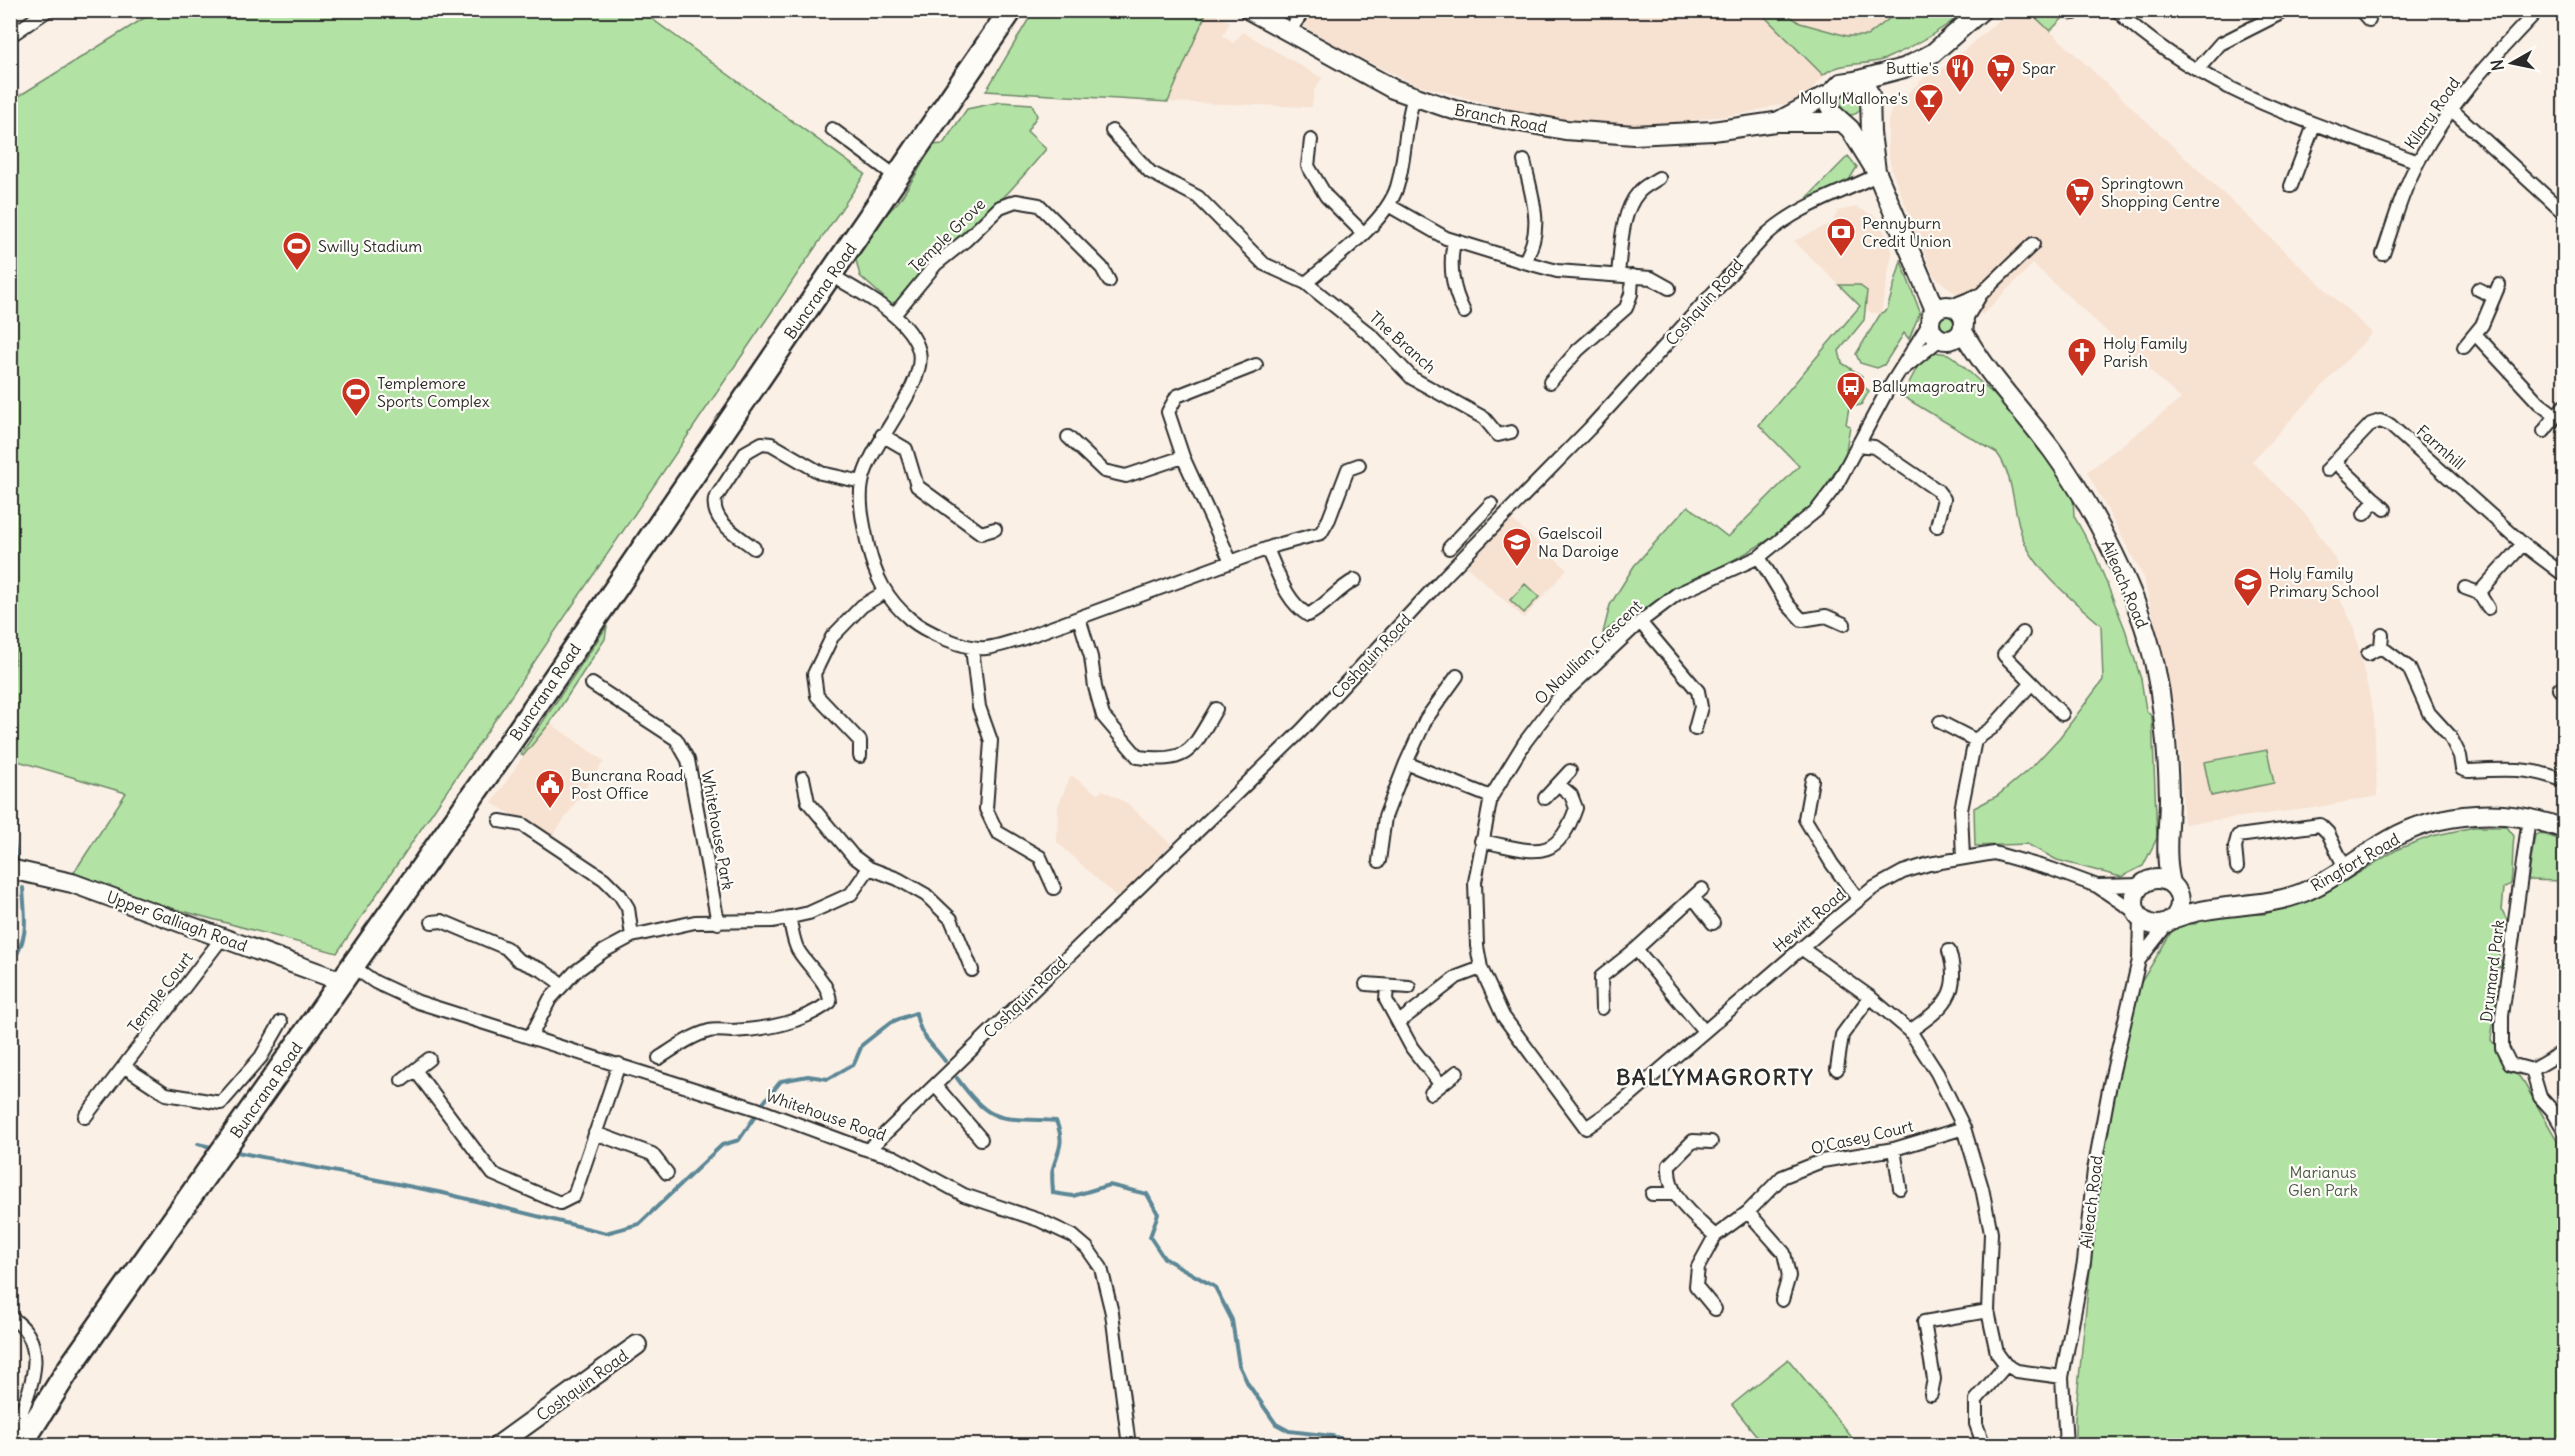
<svg xmlns="http://www.w3.org/2000/svg" width="2575" height="1456" font-family="Delius,sans-serif">
  <rect width="100%" height="100%" fill="#faf0e6"/>
  <filter id="ink" filterUnits="userSpaceOnUse"><feTurbulence type="fractalNoise" baseFrequency=".0167" numOctaves="2"/><feDisplacementMap in="SourceGraphic" scale="12" xChannelSelector="R" yChannelSelector="G"/><feConvolveMatrix kernelMatrix="1 2 1 2 8 2 1 2 1" color-interpolation-filters="sRGB"/></filter>
  <g filter="url(#ink)">
    <path fill="#f7e1d1" d="M 1207,11 L 1230,22 L 1223,36 L 1233,43 L 1243,32 L 1322,78 L 1314,91 L 1312,107 L 1168,102 Z
      M 1280,11 L 1966,11 L 1887,58 L 1861,64 L 1833,67 L 1808,93 L 1787,103 L 1746,113 L 1692,120 L 1692,125 L 1631,128 L 1551,121 L 1412,83 L 1336,46 Z
      M 2010,11 L 2029,11 L 2372,333 L 2252,461 L 2308,517 L 2350,583 L 2335,589 L 2353,625 L 2374,715 L 2377,796 L 2314,808 L 2184,824 L 2179,746 L 2170,683 L 2143,576 L 2087,472 L 2181,399 L 2033,264 L 1982,315 L 1934,276 L 1892,172 L 1888,151 L 1888,120 L 1892,108 L 1924,78 L 1941,70 Z
      M 1856,207 L 1879,218 L 1892,253 L 1881,313 L 1872,313 L 1861,306 L 1794,241 L 1832,223 L 1838,211 Z
      M 1510,518 L 1567,569 L 1524,618 L 1467,567 Z
      M 547,721 L 604,761 L 552,837 L 492,803 Z
      M 1071,775 L 1097,794 L 1103,790 L 1128,804 L 1171,844 L 1119,899 L 1057,842 L 1058,806 Z"/>
    <path fill="#b2e3a4" stroke="#6e8768" stroke-width="1.5" d="M 157,10 L 641,11 L 865,174 L 337,953 L 131,897 L 73,874 L 126,793 L 11,759 C 10,693 22,624 10,559 L 10,275 L 18,230 L 11,209 L 11,101 Z
      M 1034,10 L 1207,10 L 1207,11 L 1168,102 L 986,91 Z
      M 2067,10 L 2069,12 L 2050,31 L 2029,11 Z
      M 1759,11 L 1783,11 L 1800,23 L 1847,36 L 1867,36 L 1899,11 L 1966,11 C 1943,29 1912,48 1885,59 C 1864,67 1841,60 1823,75 Z
      M1838 103a12 12 0 1 1 24 0a12 12 0 1 1-24 0Z
      M 1000,102 L 1032,104 L 1037,116 L 1027,131 L 1046,149 C 1023,177 1000,203 973,227 C 947,251 917,270 899,302 L 890,303 L 860,276 L 856,260 L 877,224 L 899,201 L 918,171 L 932,145 L 943,144 L 967,109 Z
      M 1848,156 L 1857,167 L 1849,180 L 1807,198 Z
      M 1901,261 L 1920,312 L 1909,339 L 1904,333 L 1884,365 L 1877,368 L 1860,363 L 1856,354 L 1881,313 L 1887,310 Z
      M 1839,285 L 1859,285 L 1867,291 L 1864,320 L 1839,351 L 1842,363 L 1862,376 L 1859,383 L 1869,391 L 1861,405 L 1849,407 L 1846,424 L 1850,426 L 1845,456 L 1823,491 L 1824,497 L 1777,535 L 1741,556 L 1670,593 L 1622,626 L 1614,624 L 1603,633 L 1610,605 L 1634,566 L 1688,506 L 1728,537 L 1799,466 L 1759,425 L 1860,306 Z
      M1935 323a12 12 0 1 1 24 0a12 12 0 1 1-24 0Z
      M 1934,352 L 1948,354 L 1954,358 L 2002,402 L 2039,448 L 2073,498 L 2074,516 L 2095,554 L 2125,629 L 2141,679 L 2146,710 L 2152,717 L 2157,838 L 2143,866 L 2121,877 L 2057,860 L 2027,844 L 1975,846 L 1974,808 L 1997,796 L 2034,765 L 2060,737 L 2103,680 L 2101,625 C 2075,602 2034,570 2022,536 C 2013,509 2014,476 1997,453 L 1902,396 L 1919,364 Z
      M 1525,584 L 1539,597 L 1524,613 L 1510,600 Z
      M 607,626 L 605,639 L 550,723 L 523,756 L 521,754 Z
      M 2267,750 L 2274,783 L 2211,796 L 2204,762 Z
      M 2474,827 L 2507,827 L 2514,836 C 2512,852 2513,867 2511,884 L 2504,888 L 2502,910 L 2507,920 L 2495,943 L 2502,965 L 2495,969 L 2492,991 L 2497,995 L 2491,1040 L 2524,1083 L 2564,1152 L 2564,1445 L 2075,1446 L 2075,1418 L 2100,1170 L 2113,1084 L 2137,989 L 2176,924 L 2195,924 L 2209,915 L 2264,914 L 2302,903 L 2337,886 L 2398,849 L 2432,836 Z
      M 2540,833 L 2564,841 L 2564,881 L 2528,880 L 2535,835 Z
      M 1788,1359 L 1858,1445 L 1764,1445 L 1732,1405 Z"/>
    <g fill="none" stroke-linecap="round" stroke-linejoin="round">
      <path stroke="#5c8796" stroke-width="4" d="M 10,823 L 17,861
        M 10,966 C 30,936 25,921 23,888
        M 957,1078 C 992,1127 1001,1117 1056,1121 C 1065,1143 1059,1148 1053,1168 C 1051,1176 1053,1186 1053,1193 L 1073,1196 L 1109,1185 L 1147,1194 L 1158,1214 L 1150,1237 L 1164,1258 L 1215,1287 L 1232,1320 L 1239,1365 L 1248,1384 L 1276,1424 L 1289,1431 L 1332,1436 L 1367,1446
        M 760,1107 L 781,1081 L 808,1076 L 828,1079 L 854,1064 L 862,1045 L 891,1022 L 916,1013 C 920,1038 931,1042 945,1061
        M 198,1144 L 211,1147
        M 237,1152 L 443,1193 L 606,1233 L 639,1224 L 722,1145 L 739,1140 L 756,1115"/>
      <g stroke="#2b2b2b" stroke-width="16">
        <path id="street" d="M 2116,10 C 2202,92 2310,121 2418,162
          M 2360,10 L 2369,20
          M 2074,13 L 2077,10
          M 1288,33 L 1304,10
          M 10,36 L 48,10
          M 2197,70 L 2220,44 L 2287,10
          M 2451,109 L 2564,213
          M 832,129 L 898,178
          M 1112,131 L 1150,172 L 1198,197 L 1264,264 L 1306,283 C 1334,258 1385,224 1397,187 C 1406,158 1404,127 1414,97
          M 1311,140 L 1308,166 L 1326,196 L 1363,233
          M 1524,161 C 1532,198 1545,228 1524,262
          M 2291,186 L 2314,125
          M 1388,205 L 1446,238 L 1524,262 L 1557,271 L 1651,278 L 1669,288
          M 1454,241 C 1449,267 1452,288 1464,312
          M 2383,254 C 2394,222 2403,189 2419,160 C 2450,103 2494,56 2538,10
          M 1618,274 C 1621,248 1621,212 1639,192 C 1644,186 1653,182 1659,178
          M 831,275 C 859,292 910,316 919,351 C 927,387 869,443 862,483 C 858,503 864,526 868,546 C 875,576 886,599 910,619 C 926,632 965,650 986,648 C 997,647 1010,642 1021,639 L 1277,545 L 1321,533 L 1329,519 L 1348,469 L 1359,465
          M 1306,283 L 1373,337 L 1412,378 L 1484,418 L 1498,435 L 1511,432
          M 2478,289 L 2494,297
          M 1951,306 L 1981,294
          M 894,315 L 936,264 L 966,240 L 1000,207 L 1016,201 L 1039,205 L 1102,268 L 1109,281
          M 1964,322 L 1981,294 L 2033,244
          M 1929,324 L 1887,391 L 1837,484 L 1817,510 L 1759,557 L 1677,594 L 1640,622 L 1557,700 L 1525,742 L 1491,797 L 1475,882 L 1477,946 L 1481,968 L 1503,1016 L 1586,1128 L 1619,1105 L 1833,921 L 1872,889 L 1903,872 L 1929,864 L 1994,853 L 2051,869 L 2097,886 L 2137,913
          M 2476,335 L 2539,403 L 2556,416
          M 2464,347 L 2482,325 L 2499,285
          M 1903,369 L 1940,339
          M 1550,382 L 1578,350 L 1626,308 L 1631,294 L 1632,276
          M 2544,431 L 2564,406
          M 882,435 L 906,449 L 917,486 L 981,533 L 995,529
          M 1068,437 L 1104,471 L 1126,476 L 1183,457
          M 1859,445 L 1874,447 L 1937,490 L 1944,499 L 1937,526
          M 2335,462 L 2385,509
          M 2327,470 L 2371,424 L 2380,421 L 2390,425 L 2523,544 L 2564,575
          M 2364,514 L 2376,500
          M 754,548 C 738,535 711,522 715,499 L 746,452 L 762,443 L 771,444 L 821,473 L 862,482
          M 1449,548 L 1491,504
          M 1267,549 C 1278,572 1285,601 1308,615 C 1326,606 1337,589 1355,580
          M 1759,557 L 1788,605 L 1802,620 L 1826,616 L 1844,624
          M 1231,562 L 1183,457 L 1168,412 L 1177,396 L 1256,365
          M 2465,588 L 2479,593 L 2488,608
          M 2479,593 L 2523,544
          M 1079,618 L 1091,657 L 1095,687 L 1103,716 L 1138,757 C 1190,763 1191,751 1216,709
          M 1640,622 L 1698,691 L 1701,707 L 1695,729
          M 2381,647 L 2409,668 L 2429,713 L 2450,736 L 2460,756 L 2462,769 L 2468,771 C 2502,769 2532,767 2564,781
          M 972,648 L 979,707 L 991,741 L 986,809 L 997,832 L 1040,857 L 1054,888
          M 2368,654 L 2381,647 L 2382,635
          M 1457,676 L 1426,719 L 1406,763 L 1491,797
          M 2032,683 L 2062,714
          M 592,684 L 676,739 L 688,760 L 718,923
          M 2559,689 L 2564,691
          M 1940,722 L 1975,740
          M 860,756 L 860,741 L 817,696 L 814,674 L 832,637 L 862,606 L 885,592
          M 803,778 L 808,802 L 853,856 L 869,868 L 898,879 L 926,895 L 951,919 L 972,970
          M 1812,780 L 1805,819 L 1832,864 L 1859,900
          M 1545,798 L 1570,771
          M 2529,818 L 2502,1016 L 2502,1048 L 2510,1064 L 2532,1070 L 2561,1053 L 2564,1048
          M 500,821 L 523,825 L 604,879 L 620,895 L 628,908 L 632,936
          M 1481,841 C 1531,850 1556,867 1576,808 L 1571,795 L 1558,784
          M 1963,858 L 1961,810 L 1975,740 L 1992,728 L 2032,683 L 2004,655 L 2023,633
          M 1379,861 L 1385,817 L 1406,763
          M 2237,867 L 2235,847 L 2238,836 L 2320,825 L 2328,833 L 2345,868
          M 2098,886 L 2142,885
          M 1702,889 L 1636,949 L 1704,1031
          M 1693,897 L 1713,923
          M 432,922 L 442,921 L 506,948 L 518,960 L 542,970 L 563,985
          M 1801,948 L 1870,997 L 1910,1031 L 1937,1073 L 1964,1128 L 1982,1188 L 1991,1233 L 1988,1311 L 1997,1353 L 2006,1365 L 2017,1371 L 2062,1377
          M 2139,960 L 2168,923
          M 352,966 L 375,982 L 418,1002 L 757,1109 L 862,1148 L 894,1157 L 964,1195 L 1039,1220 L 1073,1236 L 1087,1248 L 1101,1268 L 1112,1313 L 1129,1446
          M 1366,984 L 1409,987
          M 1387,986 L 1386,1000 L 1412,1048 L 1441,1085
          M 1602,1008 L 1601,977 L 1636,949
          M 1399,1022 L 1457,977 L 1481,968
          M 1910,1031 C 1944,1007 1962,994 1949,951
          M 531,1036 L 550,999 L 575,972 L 604,951 L 632,936 L 695,922 L 773,921 L 809,913 L 851,894 L 869,868
          M 659,1058 C 675,1048 691,1036 709,1031 C 716,1029 725,1031 732,1031 C 768,1029 802,1023 830,1002 C 829,982 808,967 798,950 C 793,941 792,928 789,917
          M 125,1067 L 166,1094 L 221,1103 L 261,1057 L 281,1022
          M 1837,1069 L 1842,1035 L 1870,997
          M 415,1070 L 493,1174 L 560,1203 L 574,1196 L 619,1064
          M 2532,1070 L 2540,1097 L 2552,1110 L 2564,1130
          M 402,1080 L 429,1059
          M 935,1085 L 981,1139
          M 1431,1093 L 1457,1072
          M 85,1117 L 222,938
          M 595,1133 L 652,1154 L 667,1173
          M 1711,1142 L 1693,1141 L 1669,1165 C 1667,1198 1693,1215 1715,1236
          M 1894,1149 L 1900,1188
          M 868,1150 L 1302,730 L 1445,576 L 1589,429 L 1766,235 C 1798,206 1839,194 1877,175
          M 1652,1194 L 1673,1194
          M 1748,1212 L 1784,1253 L 1789,1276 L 1782,1300
          M 1715,1309 L 1696,1286 L 1698,1267 L 1715,1236 L 1748,1212 L 1782,1177 L 1822,1161 L 1894,1149 L 1964,1128
          M 10,1317 C 51,1342 31,1387 18,1421
          M 1931,1394 L 1934,1379 L 1924,1322 L 1988,1311
          M 1984,1446 L 1976,1424 L 1976,1400 L 2006,1365
          M 2066,1446 L 2062,1377 L 2084,1262 L 2094,1170 L 2110,1084 L 2139,960 L 2140,918"/>
      </g>
      <g stroke="#2b2b2b" stroke-width="22">
        <path id="secondary" d="M 1249,10 L 1393,89 L 1454,110 L 1565,130 L 1634,135 L 1713,131 L 1775,122 L 1842,122
          M 1855,81 L 1904,68 L 1933,53 L 1982,10
          M 1777,122 L 1831,93
          M 1876,171 L 1871,133 L 1870,95 L 1867,89 L 1855,81 L 1841,83 L 1831,93 L 1829,100 L 1832,113 L 1850,129 L 1876,171 L 1935,310
          M1930 323a17 17 0 1 1 34 0a17 17 0 1 1-34 0Z
          M 1962,330 C 1987,374 2022,410 2052,450 C 2094,508 2140,596 2155,666 C 2164,709 2168,753 2169,797 C 2169,826 2164,854 2171,883
          M 10,869 L 72,883 L 341,981
          M2134 902a23 23 0 1 1 46 0a23 23 0 1 1-46 0Z
          M 2175,918 C 2215,903 2258,909 2299,894 C 2331,882 2359,857 2389,840 C 2441,810 2509,807 2564,829
          M 497,1446 L 637,1345"/>
      </g>
      <g stroke="#2b2b2b" stroke-width="27">
        <path id="highway" d="M 20,1446 L 70,1367 L 521,727 L 1011,10"/>
      </g>
      <use href="#street" stroke="#fdfcf7" stroke-width="12"/>
      <use href="#secondary" stroke="#fdfcf7" stroke-width="18"/>
      <use href="#highway" stroke="#fdfcf7" stroke-width="22"/>
    </g>
  </g>
  <defs>
    <g id="restaurant-pin" transform="scale(1.5)"><path d="M0 17L-7.5 6A9.5 9.5 0 1 1 7.5 6Z" fill="#c8321e" stroke="#fdfcf7"/><path d="M-5-6h1v4h1v-4h1v4h1v-4h1v5L-1.5 .5V6h-2V.5L-5-1ZM5-6V6H3V1.5H1.5Q1.5-4 5-6Z" fill="#fff"/></g>
    <g id="supermarket-pin" transform="scale(1.5)"><path d="M0 17L-7.5 6A9.5 9.5 0 1 1 7.5 6Z" fill="#c8321e" stroke="#fdfcf7"/><path d="M-6-5.5h2.5l.6 2H6L4.5 2H-2.5L-4.4-4H-6ZM-1.5 3.2a1.3 1.3 0 1 0 .1 0ZM3 3.2a1.3 1.3 0 1 0 .1 0Z" fill="#fff"/></g>
    <g id="bar-pin" transform="scale(1.5)"><path d="M0 17L-7.5 6A9.5 9.5 0 1 1 7.5 6Z" fill="#c8321e" stroke="#fdfcf7"/><path d="M-6-5H6L.8 .8V4.5H3.5V6h-7V4.5H-.8V.8Z" fill="#fff"/></g>
    <g id="bank-pin" transform="scale(1.5)"><path d="M0 17L-7.5 6A9.5 9.5 0 1 1 7.5 6Z" fill="#c8321e" stroke="#fdfcf7"/><path d="M-6-4H6V4H-6ZM0-2.3a2.3 2.3 0 1 0 0 4.6a2.3 2.3 0 1 0 0-4.6Z" fill="#fff"/></g>
    <g id="stadium-pin" transform="scale(1.5)"><path d="M0 17L-7.5 6A9.5 9.5 0 1 1 7.5 6Z" fill="#c8321e" stroke="#fdfcf7"/><path d="M0-5a6.5 5 0 1 0 0 10a6.5 5 0 1 0 0-10ZM-3.5-1.8h7v3.6h-7Z" fill="#fff"/></g>
    <g id="church-pin" transform="scale(1.5)"><path d="M0 17L-7.5 6A9.5 9.5 0 1 1 7.5 6Z" fill="#c8321e" stroke="#fdfcf7"/><path d="M-1.2-6h2.4v3.5h3.3v2.4h-3.3V6h-2.4V-.1h-3.3v-2.4h3.3Z" fill="#fff"/></g>
    <g id="bus-pin" transform="scale(1.5)"><path d="M0 17L-7.5 6A9.5 9.5 0 1 1 7.5 6Z" fill="#c8321e" stroke="#fdfcf7"/><path d="M-5-6H5V4H4V6H2V4H-2V6H-4V4H-5ZM-3.5-4V0h7V-4ZM-3.5 1.2v1.5H-2V1.2ZM2 1.2v1.5H3.5V1.2Z" fill="#fff"/></g>
    <g id="school-pin" transform="scale(1.5)"><path d="M0 17L-7.5 6A9.5 9.5 0 1 1 7.5 6Z" fill="#c8321e" stroke="#fdfcf7"/><path d="M0-5L7-2L0 1L-7-2ZM-4 1L0 2.5L4 1V4Q0 6-4 4Z" fill="#fff"/></g>
    <g id="civic-pin" transform="scale(1.5)"><path d="M0 17L-7.5 6A9.5 9.5 0 1 1 7.5 6Z" fill="#c8321e" stroke="#fdfcf7"/><path d="M-.6-6.5H3V-4.5H.6V-3L4-1V1h2V6H-6V1h2V-1L-.6-3ZM-1.2 2.5V6h2.4V2.5Z" fill="#fff"/></g>
  </defs>
  <g fill-rule="evenodd">
    <use href="#restaurant-pin" x="1960" y="68"/>
    <use href="#supermarket-pin" x="2001" y="68"/>
    <use href="#bar-pin" x="1929" y="98"/>
    <use href="#supermarket-pin" x="2080" y="192"/>
    <use href="#bank-pin" x="1841" y="232"/>
    <use href="#stadium-pin" x="297" y="246"/>
    <use href="#church-pin" x="2082" y="352"/>
    <use href="#bus-pin" x="1851" y="386"/>
    <use href="#stadium-pin" x="356" y="392"/>
    <use href="#school-pin" x="1517" y="542"/>
    <use href="#school-pin" x="2248" y="582"/>
    <use href="#civic-pin" x="550" y="784"/>
  </g>
  <g text-anchor="middle" stroke-width="4.5" stroke-linejoin="round" paint-order="stroke">
    <g font-size="16" fill="#2b2b2b" stroke="#fdfcf7" text-anchor="start">
      <text x="1939" y="74" text-anchor="end">Buttie's</text>
      <text x="2022" y="74">Spar</text>
      <text x="1908" y="104" text-anchor="end">Molly Mallone's</text>
      <text x="2101" y="189">Springtown<tspan x="2101" dy="18">Shopping Centre</tspan></text>
      <text x="1862" y="229">Pennyburn<tspan x="1862" dy="18">Credit Union</tspan></text>
      <text x="318" y="252">Swilly Stadium</text>
      <text x="2103" y="349">Holy Family<tspan x="2103" dy="18">Parish</tspan></text>
      <text x="377" y="389">Templemore<tspan x="377" dy="18">Sports Complex</tspan></text>
      <text x="1872" y="392">Ballymagroatry</text>
      <text x="1538" y="539">Gaelscoil<tspan x="1538" dy="18">Na Daroige</tspan></text>
      <text x="2269" y="579">Holy Family<tspan x="2269" dy="18">Primary School</tspan></text>
      <text x="571" y="781">Buncrana Road<tspan x="571" dy="18">Post Office</tspan></text>
    </g>
    <g font-size="16" fill="#2b2b2b" stroke="#fdfcf7">
      <text transform="translate(2432 113) rotate(-55)" y="6">Kilary Road</text>
      <text transform="translate(1501 118) rotate(11)" y="6">Branch Road</text>
      <text transform="translate(947 235) rotate(-44)" y="6">Temple Grove</text>
      <text transform="translate(820 291) rotate(-55)" y="6">Buncrana Road</text>
      <text transform="translate(1704 302) rotate(-49)" y="6">Coshquin Road</text>
      <text transform="translate(1403 342) rotate(42)" y="6">The Branch</text>
      <text transform="translate(2441 447) rotate(41)" y="6">Farmhill</text>
      <text transform="translate(2125 584) rotate(67)" y="6">Aileach Road</text>
      <text transform="translate(1588 652) rotate(-44)" y="6">O Naullian Crescent</text>
      <text transform="translate(1371 656) rotate(-47)" y="6">Coshquin Road</text>
      <text transform="translate(545 692) rotate(-56)" y="6">Buncrana Road</text>
      <text transform="translate(718 830) rotate(80)" y="6">Whitehouse Park</text>
      <text transform="translate(2355 862) rotate(-30)" y="6">Ringfort Road</text>
      <text transform="translate(1809 920) rotate(-40)" y="6">Hewitt Road</text>
      <text transform="translate(177 921) rotate(20)" y="6">Upper Galliagh Road</text>
      <text transform="translate(2492 971) rotate(-83)" y="6">Drumard Park</text>
      <text transform="translate(160 992) rotate(-53)" y="6">Temple Court</text>
      <text transform="translate(1025 997) rotate(-44)" y="6">Coshquin Road</text>
      <text transform="translate(266 1090) rotate(-55)" y="6">Buncrana Road</text>
      <text transform="translate(826 1115) rotate(19)" y="6">Whitehouse Road</text>
      <text transform="translate(1862 1137) rotate(-13)" y="6">O'Casey Court</text>
      <text transform="translate(2091 1202) rotate(-83)" y="6">Aileach Road</text>
      <text transform="translate(582 1385) rotate(-36)" y="6">Coshquin Road</text>
    </g>
    <g font-size="16" fill="#4d5949" stroke="#fdfcf7">
      <text x="2323" y="1178">Marianus<tspan x="2323" dy="18">Glen Park</tspan></text>
    </g>
    <g font-size="22" font-weight="bold" letter-spacing="1.5" fill="#2b2b2b" stroke="#fdfcf7">
      <text x="1715" y="1085">BALLYMAGRORTY</text>
    </g>
  </g>
  <rect width="2575" height="1456" fill="none" stroke="#fdfcf7" stroke-width="36"/>
  <rect x="18" y="18" width="2539" height="1420" fill="none" stroke="#2b2b2b" stroke-width="2" filter="url(#ink)"/>
  <g transform="translate(2512 63) rotate(261)" stroke="#fdfcf7" stroke-width="4.5" paint-order="stroke">
  <path d="M0-4.5L10 22L0 15L-10 22Z" fill="#2b2b2b"/>
  <text y="-9" font-size="16" font-weight="bold" text-anchor="middle" fill="#2b2b2b">N</text>
  </g>
</svg>
